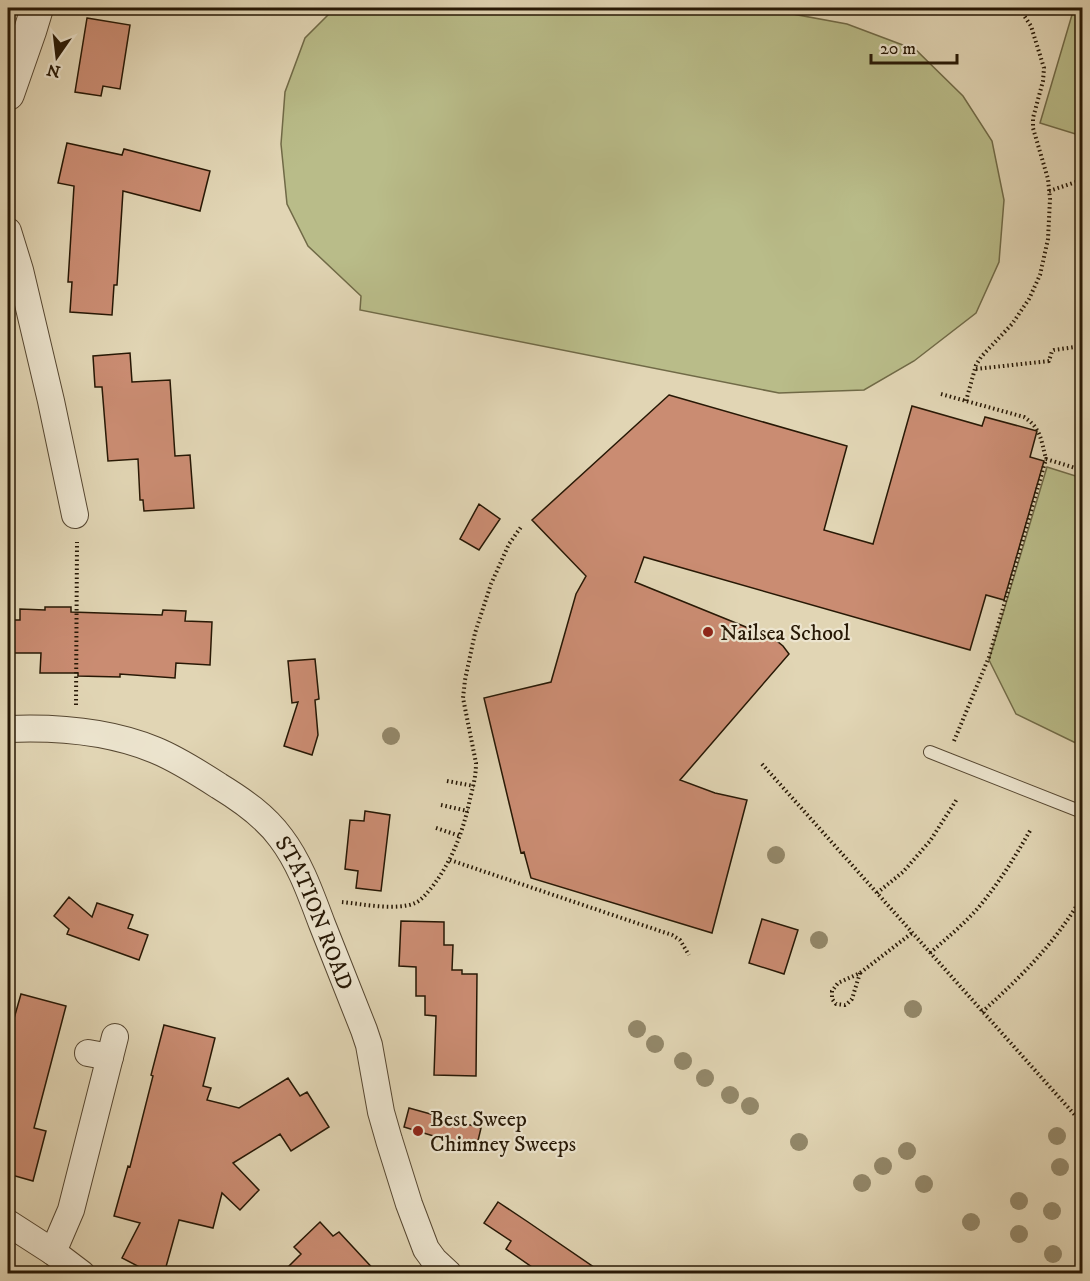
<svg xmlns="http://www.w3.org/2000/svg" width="1090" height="1281" font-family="'IM FELL DW Pica',serif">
  <rect width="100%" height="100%" fill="#e1d5b4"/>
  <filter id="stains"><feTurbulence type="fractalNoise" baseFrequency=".00333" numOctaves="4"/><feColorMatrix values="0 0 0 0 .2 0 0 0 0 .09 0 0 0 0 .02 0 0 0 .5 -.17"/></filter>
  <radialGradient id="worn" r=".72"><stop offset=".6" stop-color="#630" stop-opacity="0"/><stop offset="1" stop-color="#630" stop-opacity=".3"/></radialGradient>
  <path fill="#b9bc89" stroke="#706a47" stroke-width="1.5" d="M 335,8 L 760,8 L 847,24 L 916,50 L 963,96 L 992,141 L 1004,200 L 999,262 L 976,313 L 914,361 L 864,390 L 779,393 L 360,310 L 361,296 L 308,246 L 287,204 L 281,144 L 285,92 L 305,38 Z
    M 1074,8 L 1082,8 L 1082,136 L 1040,123 Z
    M 1047,467 L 1082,478 L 1082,746 L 1016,714 L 989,660 Z"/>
  <path fill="#ca8c72" stroke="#271805" stroke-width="1.5" d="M 87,18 L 130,25 L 120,89 L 103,86 L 101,96 L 75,92 Z
    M 67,143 L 122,155 L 124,149 L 210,171 L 200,211 L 123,191 L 117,285 L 114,285 L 112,315 L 70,312 L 72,282 L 68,282 L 74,186 L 58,183 Z
    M 130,353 L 132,382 L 170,380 L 175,456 L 190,455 L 194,508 L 144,511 L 143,500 L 140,500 L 138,459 L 108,461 L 102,387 L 95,387 L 93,356 Z
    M 669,395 L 847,446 L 824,530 L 873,544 L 912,406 L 982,426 L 985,417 L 1037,431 L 1030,457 L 1044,461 L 1004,600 L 986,595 L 970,650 L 644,557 L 635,582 L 773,638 L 783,646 L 789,654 L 680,780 L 715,793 L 747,800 L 712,933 L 531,878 L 524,852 L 521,853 L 484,698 L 551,682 L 576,594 L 586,576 L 532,520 Z
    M 479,504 L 500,519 L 479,550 L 460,539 Z
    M 45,607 L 71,607 L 71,612 L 162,615 L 163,610 L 186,611 L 185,621 L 212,622 L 210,665 L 176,663 L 175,678 L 120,674 L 120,677 L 78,676 L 78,673 L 40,673 L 41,653 L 13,653 L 14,620 L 20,620 L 20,609 L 45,610 Z
    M 315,659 L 319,699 L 315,700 L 318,735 L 312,755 L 284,746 L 298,702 L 292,703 L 288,661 Z
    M 365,811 L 390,815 L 381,891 L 356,888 L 358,871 L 345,869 L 350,820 L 364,821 Z
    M 69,897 L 92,917 L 97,903 L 133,915 L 128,928 L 148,935 L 139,960 L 67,934 L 69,929 L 54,916 Z
    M 762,919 L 798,930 L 784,974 L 749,963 Z
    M 401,921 L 444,922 L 444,945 L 453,945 L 452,970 L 462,970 L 462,974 L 477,974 L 476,1076 L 434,1075 L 436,1016 L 425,1015 L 425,996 L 416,996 L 416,967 L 399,966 Z
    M 21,994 L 66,1006 L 34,1128 L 46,1131 L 33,1181 L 8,1174 L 8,1020 L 13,1022 Z
    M 164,1025 L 215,1038 L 203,1086 L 211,1088 L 207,1100 L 239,1108 L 288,1078 L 300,1096 L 307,1092 L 329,1127 L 291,1151 L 280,1134 L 233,1163 L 259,1190 L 240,1210 L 222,1193 L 213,1228 L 179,1220 L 164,1274 L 153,1274 L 122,1258 L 140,1223 L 114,1216 L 128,1166 L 130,1167 L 153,1076 L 151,1075 Z
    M 409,1108 L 481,1128 L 476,1149 L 404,1127 Z
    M 498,1202 L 528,1222 L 604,1274 L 542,1274 L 506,1249 L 511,1241 L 484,1223 Z
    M 320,1222 L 333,1236 L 339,1232 L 378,1274 L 281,1274 L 301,1254 L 294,1247 Z"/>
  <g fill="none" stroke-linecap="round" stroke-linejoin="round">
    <g stroke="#564731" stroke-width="14">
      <path id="service" d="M 930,752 L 1082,812"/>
    </g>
    <g stroke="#564731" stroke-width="28">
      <g id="minor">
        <path d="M 8,231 L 20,270 L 51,401 L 75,515"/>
        <path id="s1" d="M 8,729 C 56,727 109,731 155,750 C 177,759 199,773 219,786 C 242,800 265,816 281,838 C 300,863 311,895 322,924 C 336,959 350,995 364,1030 L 369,1045 L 381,1112 L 389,1140 L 409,1204 L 426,1249 L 434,1260 L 449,1274"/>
        <path d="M 88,1053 L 110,1057"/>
        <path d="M 8,1223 L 53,1252 L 82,1274"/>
        <path d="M 53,1252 L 71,1210 L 115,1037"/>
      </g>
    </g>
    <g stroke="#564731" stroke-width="34">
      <path id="tertiary" d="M 8,94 L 30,31 L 37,8"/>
    </g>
    <path stroke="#271805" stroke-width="4" stroke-dasharray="1.5 3" stroke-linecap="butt" d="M 1049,191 L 1082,180
      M 976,369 L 1049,361 L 1052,351 L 1054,350 L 1082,346
      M 941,394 L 1024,417 C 1041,428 1041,440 1046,459
      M 966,401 L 976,365 L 981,357 L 1012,324 L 1029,299 L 1040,275 L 1048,239 L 1050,199 L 1048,179 L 1033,128 L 1033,118 L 1043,81 L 1044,68 L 1031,26 L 1019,8
      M 76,705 L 77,542
      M 954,741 L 989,657 L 1046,459 L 1082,470
      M 762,764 L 1082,1123
      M 447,781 L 474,786
      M 441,805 L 468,811
      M 436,828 L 460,836
      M 450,860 L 672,935 L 680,940 L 689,955
      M 877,893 L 903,872 L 930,841 L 957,799
      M 342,902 C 362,904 397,911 415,903 C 422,900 427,893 432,887 C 452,861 463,832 470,799 C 473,787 476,776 476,763 L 463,698 L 465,680 L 475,633 L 491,584 L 509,544 L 521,527
      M 930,953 C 947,938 964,924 978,908 C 999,883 1015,857 1031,829
      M 860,973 L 852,999 L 847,1004 L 845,1005 L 836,1004 L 832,999 L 832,991 L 838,983 L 860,973 L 912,933
      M 982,1012 C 1022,976 1055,943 1082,897"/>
    <use href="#service" stroke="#ece4ce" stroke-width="12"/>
    <use href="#minor" stroke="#ece4ce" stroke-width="26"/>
    <use href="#tertiary" stroke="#ece4ce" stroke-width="32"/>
  </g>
  <g fill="#93886a">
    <circle cx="391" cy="736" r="9"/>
    <circle cx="776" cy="855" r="9"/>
    <circle cx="819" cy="940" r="9"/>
    <circle cx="913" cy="1009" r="9"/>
    <circle cx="637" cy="1029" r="9"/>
    <circle cx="655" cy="1044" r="9"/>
    <circle cx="683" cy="1061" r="9"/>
    <circle cx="705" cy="1078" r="9"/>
    <circle cx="730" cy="1095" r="9"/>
    <circle cx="750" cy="1106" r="9"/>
    <circle cx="1057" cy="1136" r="9"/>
    <circle cx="799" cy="1142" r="9"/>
    <circle cx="907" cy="1151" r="9"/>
    <circle cx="883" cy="1166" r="9"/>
    <circle cx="1060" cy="1167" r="9"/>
    <circle cx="862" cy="1183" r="9"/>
    <circle cx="924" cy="1184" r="9"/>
    <circle cx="1019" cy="1201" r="9"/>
    <circle cx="1052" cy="1211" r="9"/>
    <circle cx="971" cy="1222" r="9"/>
    <circle cx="1019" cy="1234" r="9"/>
    <circle cx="1053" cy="1254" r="9"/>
  </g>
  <g fill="#8f2418" stroke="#ece4ce" stroke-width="2">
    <circle cx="708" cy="632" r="6"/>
    <circle cx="418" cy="1131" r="6"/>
  </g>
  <g text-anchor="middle" stroke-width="4.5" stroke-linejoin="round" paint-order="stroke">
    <g font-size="22" fill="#271805" stroke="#ece4ce" text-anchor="start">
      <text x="720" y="640">Nailsea School</text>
      <text x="430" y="1126">Best Sweep<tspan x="430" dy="25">Chimney Sweeps</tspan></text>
    </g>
    <g font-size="22" fill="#271805" stroke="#ece4ce">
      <text dy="8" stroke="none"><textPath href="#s1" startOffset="387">STATION ROAD</textPath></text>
    </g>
  </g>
  <rect width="1090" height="1281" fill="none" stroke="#e1d5b4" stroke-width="30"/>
  <rect x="9" y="9" width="1072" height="1263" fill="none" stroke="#271805" stroke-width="3"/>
  <rect x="15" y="15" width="1060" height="1251" fill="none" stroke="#271805" stroke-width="1.5"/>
  <g transform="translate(57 57) rotate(194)" stroke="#ece4ce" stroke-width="4.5" paint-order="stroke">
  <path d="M0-4.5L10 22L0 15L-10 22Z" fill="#271805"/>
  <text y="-9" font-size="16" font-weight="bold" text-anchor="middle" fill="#271805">N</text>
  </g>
  <path d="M871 54v9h86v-9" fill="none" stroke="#271805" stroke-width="3"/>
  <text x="880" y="54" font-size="18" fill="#271805" stroke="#ece4ce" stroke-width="4.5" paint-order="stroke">20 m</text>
  <rect width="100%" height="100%" filter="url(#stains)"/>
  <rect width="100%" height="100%" fill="url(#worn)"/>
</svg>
